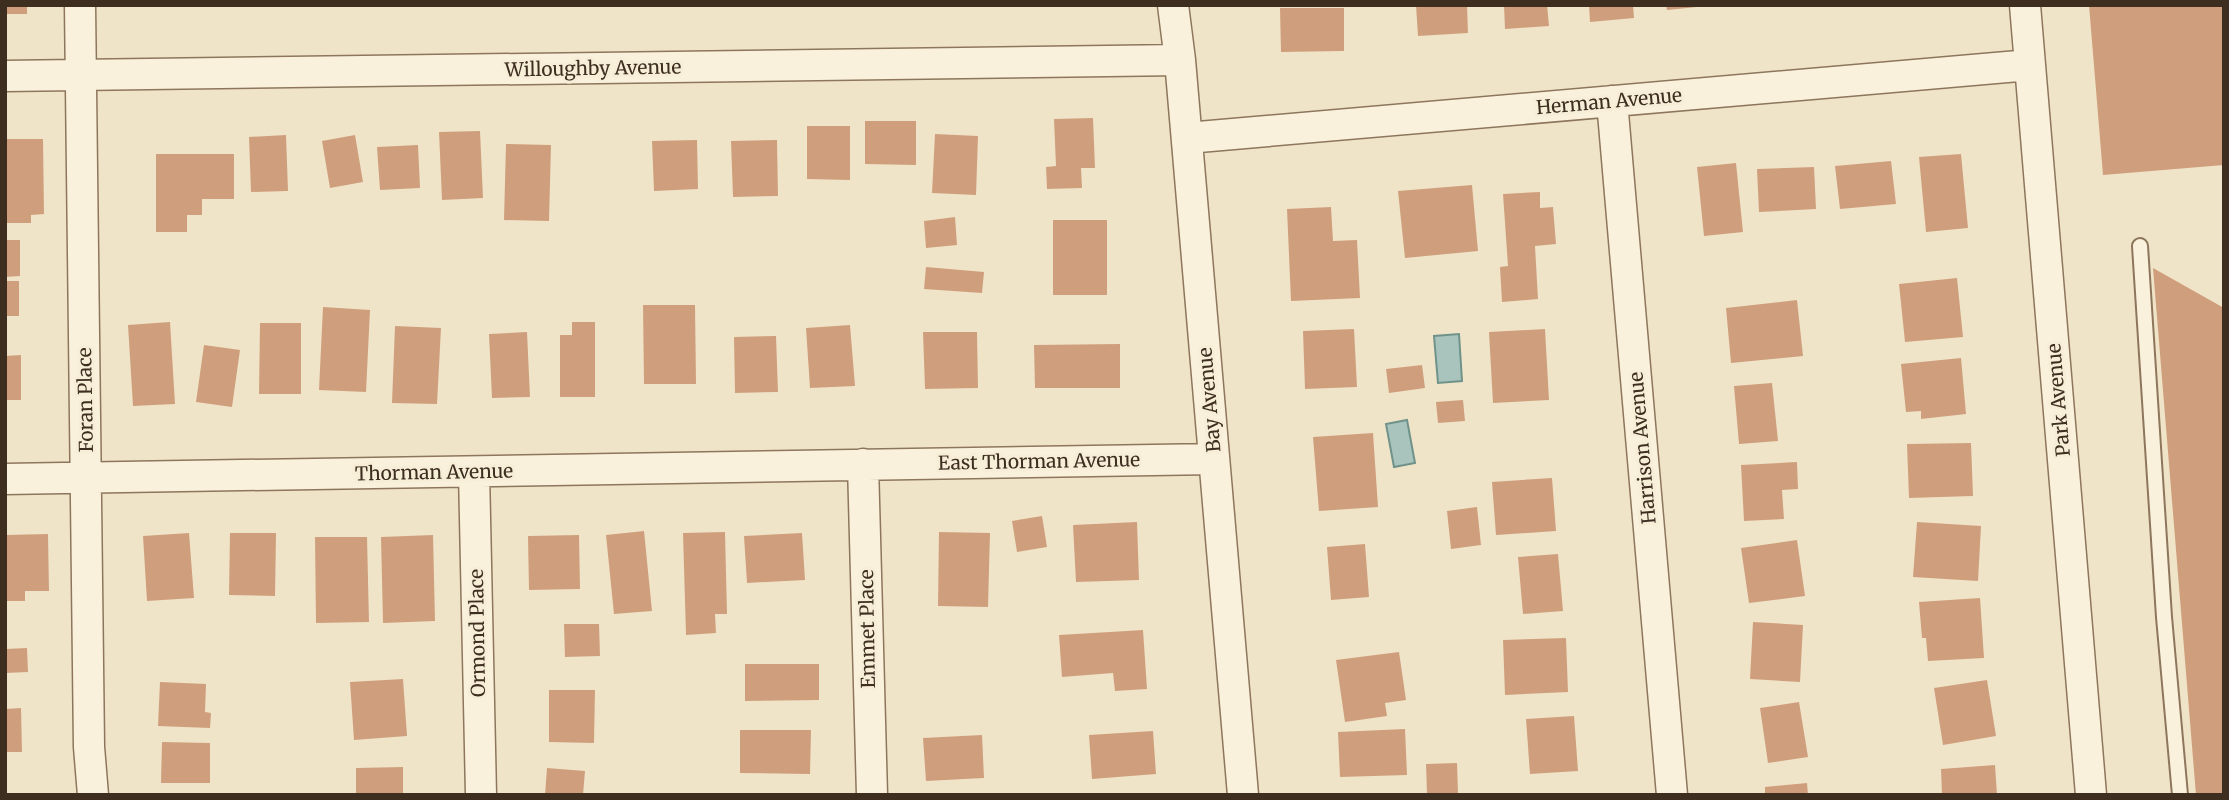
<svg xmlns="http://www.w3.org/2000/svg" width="2229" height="800" font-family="Merriweather,serif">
  <rect width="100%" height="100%" fill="#f0e4c8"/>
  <path fill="#a9c4bc" stroke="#6f938a" stroke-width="2" d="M 1459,334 L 1462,381 L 1438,383 L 1434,336 Z
    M 1407,420 L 1415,463 L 1394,467 L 1386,424 Z"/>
  <path fill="#cf9f7d" d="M 5,5 L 27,5 L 27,14 L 5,14 Z
    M 1416,5 L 1467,5 L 1468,33 L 1418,36 Z
    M 1504,5 L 1547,5 L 1549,26 L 1505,29 Z
    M 1589,5 L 1633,5 L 1634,18 L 1590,22 Z
    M 1666,5 L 1697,5 L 1697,7 L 1667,10 Z
    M 2089,5 L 2224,5 L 2224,165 L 2103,175 Z
    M 1280,8 L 1344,8 L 1344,51 L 1281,52 Z
    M 1093,118 L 1095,168 L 1081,168 L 1082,188 L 1047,189 L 1046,167 L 1056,166 L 1054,119 Z
    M 865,121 L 916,121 L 916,165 L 865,164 Z
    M 807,126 L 850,126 L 850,180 L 807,179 Z
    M 480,131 L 483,198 L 442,200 L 439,132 Z
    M 935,134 L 978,136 L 976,195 L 932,193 Z
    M 286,135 L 288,191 L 251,192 L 249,137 Z
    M 355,135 L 363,182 L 330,188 L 322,141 Z
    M 5,139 L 43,139 L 44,214 L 31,215 L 31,223 L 5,223 Z
    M 697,140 L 698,189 L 654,191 L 652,141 Z
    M 777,140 L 778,196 L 733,197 L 731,141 Z
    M 506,144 L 551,145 L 549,221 L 504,220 Z
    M 418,145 L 420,188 L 380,190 L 377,147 Z
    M 156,154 L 234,154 L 234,199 L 202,199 L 202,215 L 187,215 L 187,232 L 156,232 Z
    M 1961,154 L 1968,228 L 1926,232 L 1919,157 Z
    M 1891,161 L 1896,204 L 1840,209 L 1835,166 Z
    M 1736,163 L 1743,232 L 1704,236 L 1697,167 Z
    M 1814,167 L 1816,209 L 1759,212 L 1757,169 Z
    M 1472,185 L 1478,251 L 1405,258 L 1398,191 Z
    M 1540,192 L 1540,208 L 1553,207 L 1556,244 L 1535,246 L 1538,299 L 1502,302 L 1500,267 L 1508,266 L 1503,194 Z
    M 1331,207 L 1333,241 L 1357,240 L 1360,298 L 1291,301 L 1287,209 Z
    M 955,217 L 957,245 L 926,248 L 924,221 Z
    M 1053,220 L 1107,220 L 1107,295 L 1053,295 Z
    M 5,240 L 20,240 L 20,276 L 5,277 Z
    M 926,267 L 984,272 L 982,293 L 924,289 Z
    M 2153,268 L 2224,308 L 2224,795 L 2196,795 Z
    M 1957,278 L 1963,337 L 1905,342 L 1899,284 Z
    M 5,281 L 19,281 L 19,316 L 5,316 Z
    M 1797,300 L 1803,356 L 1731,363 L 1726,308 Z
    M 643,305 L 695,305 L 696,384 L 644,384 Z
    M 323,307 L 370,310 L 366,392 L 319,390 Z
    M 170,322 L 175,404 L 133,406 L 128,325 Z
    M 572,322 L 595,322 L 595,397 L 560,397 L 560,335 L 572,335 Z
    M 260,323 L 301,323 L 301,394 L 259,394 Z
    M 850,325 L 855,386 L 810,388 L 806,328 Z
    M 395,326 L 441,328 L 437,404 L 392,403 Z
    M 1354,329 L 1357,387 L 1305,389 L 1303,331 Z
    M 1545,329 L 1549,400 L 1493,403 L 1489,332 Z
    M 527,332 L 530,397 L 492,398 L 489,334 Z
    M 923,332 L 977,332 L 978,388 L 925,389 Z
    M 776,336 L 778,392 L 735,393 L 734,337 Z
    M 1120,344 L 1120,388 L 1035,388 L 1034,345 Z
    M 204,345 L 240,350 L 232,407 L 196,402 Z
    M 21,355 L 21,400 L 5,400 L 5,356 Z
    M 1961,358 L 1966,414 L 1921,419 L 1921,411 L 1906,412 L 1901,364 Z
    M 1422,365 L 1425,388 L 1389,393 L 1386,369 Z
    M 1772,383 L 1778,441 L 1739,444 L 1734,386 Z
    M 1463,400 L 1465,421 L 1438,423 L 1436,402 Z
    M 1373,433 L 1378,507 L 1319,511 L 1313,437 Z
    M 1971,443 L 1973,496 L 1909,498 L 1907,444 Z
    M 1797,462 L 1798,489 L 1782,490 L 1784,519 L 1744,521 L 1741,465 Z
    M 1552,478 L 1556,531 L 1496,535 L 1492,482 Z
    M 1477,507 L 1481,545 L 1451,549 L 1447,511 Z
    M 1042,516 L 1047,547 L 1017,552 L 1012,521 Z
    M 1137,522 L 1139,580 L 1076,582 L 1073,525 Z
    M 1917,522 L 1981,526 L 1978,581 L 1913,577 Z
    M 644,531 L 652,611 L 614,614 L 606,535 Z
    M 725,532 L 727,614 L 715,614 L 716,633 L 686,635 L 683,533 Z
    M 939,532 L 990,533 L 988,607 L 938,606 Z
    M 189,533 L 194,598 L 147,601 L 143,536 Z
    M 230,533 L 276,533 L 275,596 L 229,595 Z
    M 802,533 L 805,580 L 747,583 L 744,536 Z
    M 48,534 L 49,591 L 25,591 L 25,601 L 7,601 L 6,535 Z
    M 433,535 L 435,621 L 383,623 L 381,537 Z
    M 579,535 L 580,589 L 529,590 L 528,536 Z
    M 315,537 L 367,537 L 369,622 L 316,623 Z
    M 1797,540 L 1805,596 L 1749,603 L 1741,548 Z
    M 1365,544 L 1369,597 L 1331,600 L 1327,547 Z
    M 1558,554 L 1563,611 L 1523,614 L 1518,557 Z
    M 1980,598 L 1984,658 L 1928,661 L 1926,638 L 1922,638 L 1919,602 Z
    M 1753,622 L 1803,625 L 1800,682 L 1750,679 Z
    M 564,624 L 599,624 L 600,656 L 565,657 Z
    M 1143,630 L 1147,689 L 1115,691 L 1113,673 L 1062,677 L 1059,635 Z
    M 1566,638 L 1568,692 L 1505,695 L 1503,640 Z
    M 27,648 L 28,672 L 5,673 L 5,649 Z
    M 1399,652 L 1406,700 L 1385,703 L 1387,716 L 1345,722 L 1336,660 Z
    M 745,664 L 819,664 L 819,700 L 745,701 Z
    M 403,679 L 407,736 L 354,740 L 350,682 Z
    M 1987,680 L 1996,736 L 1943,745 L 1934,688 Z
    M 160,682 L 206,684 L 205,712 L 211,713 L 210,728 L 158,726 Z
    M 549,690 L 595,690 L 594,743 L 549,742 Z
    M 1799,702 L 1808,757 L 1768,763 L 1760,708 Z
    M 21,708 L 22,752 L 5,752 L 5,709 Z
    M 1574,716 L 1578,771 L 1530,774 L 1526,719 Z
    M 1405,729 L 1407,775 L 1340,777 L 1338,732 Z
    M 740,730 L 811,730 L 810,774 L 740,773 Z
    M 1153,731 L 1156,774 L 1092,779 L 1089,735 Z
    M 982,735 L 984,778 L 926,781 L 923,738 Z
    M 162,742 L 210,743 L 210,783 L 161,783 Z
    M 1457,763 L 1458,793 L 1427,794 L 1426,764 Z
    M 1995,765 L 1997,795 L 1942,795 L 1941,769 Z
    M 403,767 L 403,795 L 356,795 L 356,768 Z
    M 547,768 L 585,771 L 583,795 L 545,795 Z
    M 1807,783 L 1808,795 L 1765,795 L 1765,787 Z"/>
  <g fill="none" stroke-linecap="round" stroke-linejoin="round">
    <g stroke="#8d765c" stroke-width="18">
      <path id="lane" d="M 2140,246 L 2164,617 L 2180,795"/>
    </g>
    <g stroke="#8d765c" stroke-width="33">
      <path id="street" d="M 80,5 L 89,747 L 93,795
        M 1173,5 L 1180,60 L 1243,795
        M 2025,5 L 2091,795
        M 5,76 L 1180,60
        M 1612,101 L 1672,795
        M 1187,138 L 2030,65
        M 863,464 L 872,795
        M 474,472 L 481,795
        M 5,479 L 1214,459"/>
    </g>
    <use href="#lane" stroke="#faf1dc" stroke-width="14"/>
    <use href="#street" stroke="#faf1dc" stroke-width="30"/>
  </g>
  <g text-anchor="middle" stroke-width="6" stroke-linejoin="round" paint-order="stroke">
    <g font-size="19" fill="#3d2e20" stroke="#f7eed8">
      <text transform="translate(593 68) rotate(-1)" y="7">Willoughby Avenue</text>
      <text transform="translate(1609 101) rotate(-5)" y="7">Herman Avenue</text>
      <text transform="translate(85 400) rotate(-91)" y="7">Foran Place</text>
      <text transform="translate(1209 400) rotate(-95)" y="7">Bay Avenue</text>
      <text transform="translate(2058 400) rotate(-95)" y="7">Park Avenue</text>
      <text transform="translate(1642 448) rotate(-95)" y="7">Harrison Avenue</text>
      <text transform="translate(1039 461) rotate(-1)" y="7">East Thorman Avenue</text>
      <text transform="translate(434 472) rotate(-1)" y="7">Thorman Avenue</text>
      <text transform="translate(867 629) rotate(-91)" y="7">Emmet Place</text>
      <text transform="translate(477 633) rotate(-91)" y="7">Ormond Place</text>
    </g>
  </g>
  <rect width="2229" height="800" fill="none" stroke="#3d2e20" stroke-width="14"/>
</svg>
